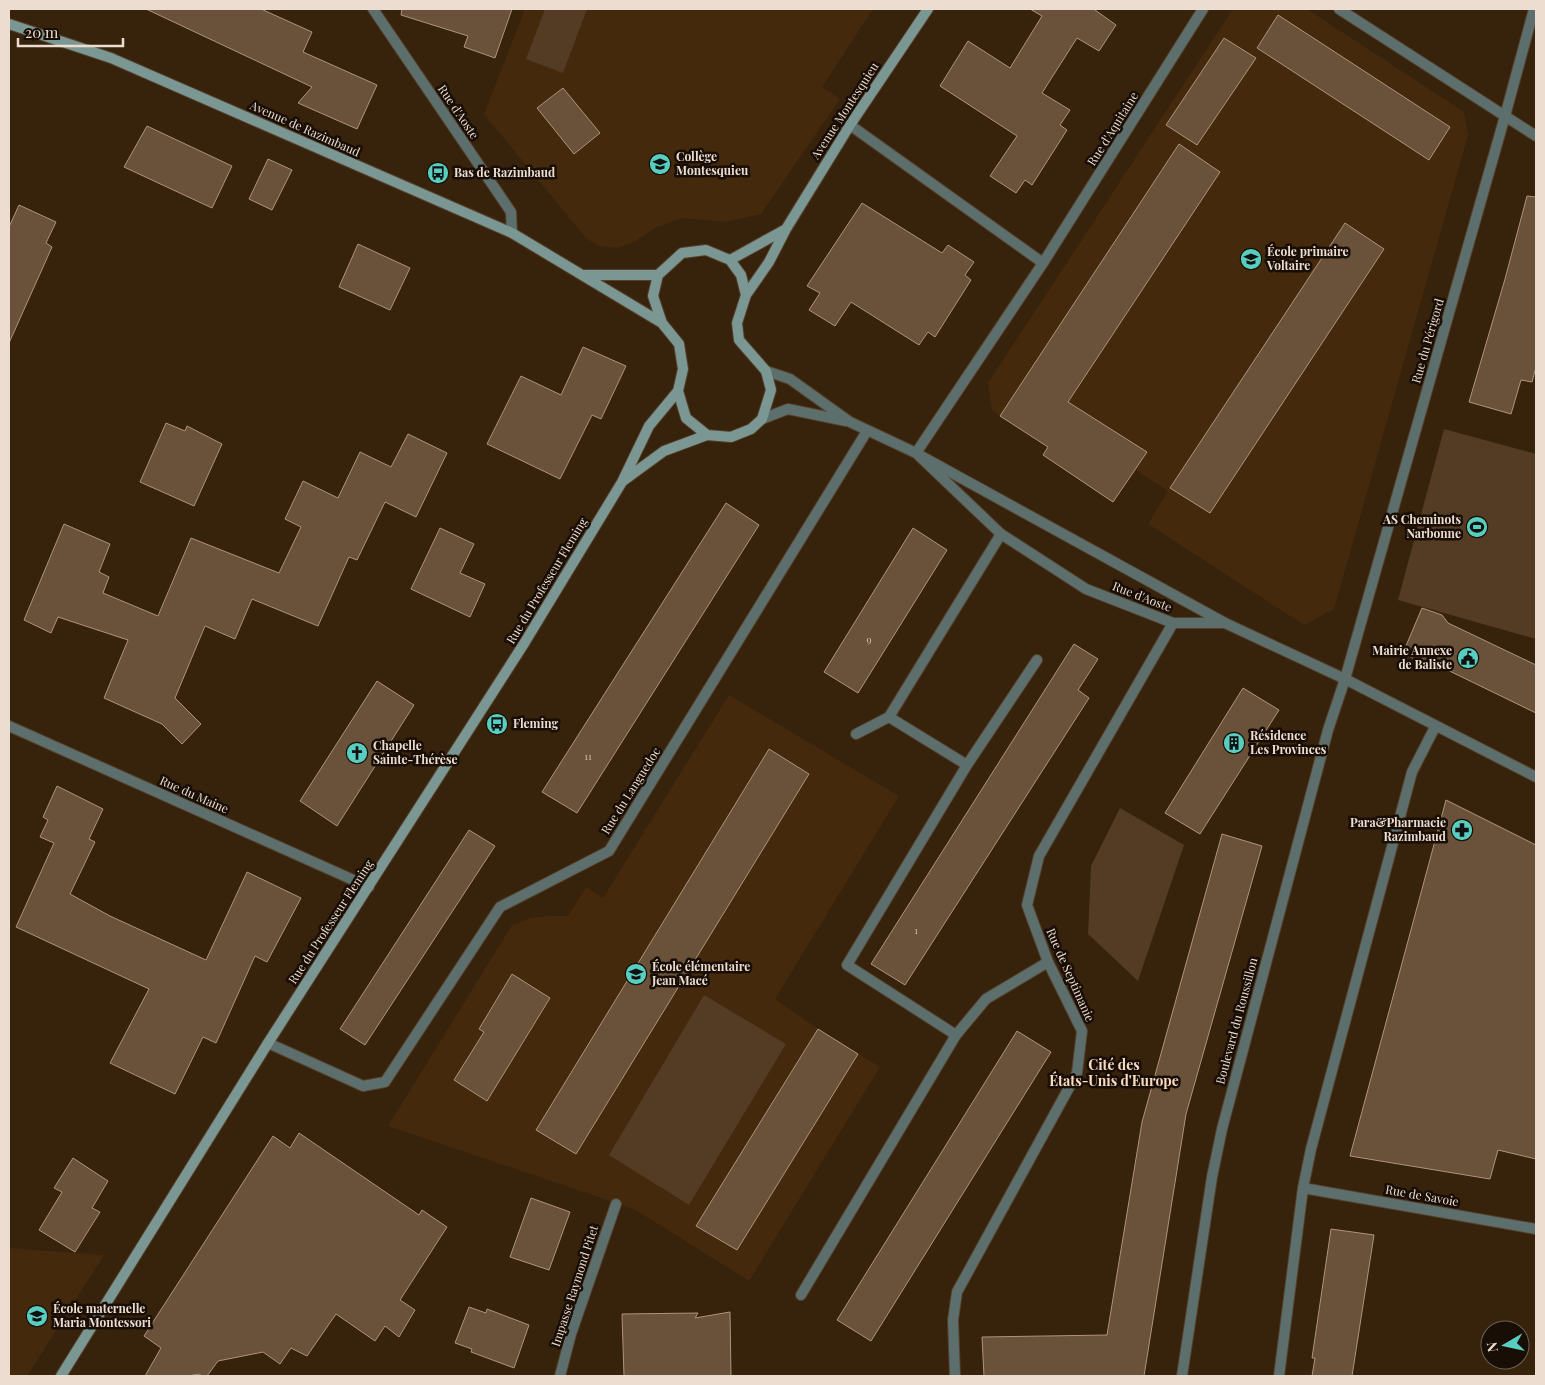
<svg xmlns="http://www.w3.org/2000/svg" width="1545" height="1385" font-family="'Playfair Display',serif">
  <rect width="100%" height="100%" fill="#37220c"/>
  <path fill="#44290c" d="M 525,9 L 873,9 L 822,87 L 840,99 L 761,214 L 726,222 L 683,218 L 657,227 L 634,242 L 616,248 L 598,246 L 586,238 L 484,114 Z
    M 1233,9 L 1307,9 L 1464,112 L 1468,135 L 1334,609 L 1304,625 L 1148,524 L 1168,491 L 1136,470 L 1113,503 L 1044,456 L 1048,447 L 992,410 L 988,383 Z
    M 729,695 L 899,796 L 775,999 L 818,1029 L 880,1067 L 749,1281 L 634,1209 L 388,1126 L 512,925 L 530,918 L 549,916 L 568,916 L 586,887 L 603,898 Z
    M 9,1248 L 104,1255 L 27,1376 L 9,1376 Z"/>
  <path fill="#543b23" d="M 545,9 L 587,9 L 563,73 L 526,59 Z
    M 1444,429 L 1536,454 L 1536,639 L 1398,600 Z
    M 1120,808 L 1184,845 L 1138,981 L 1088,934 L 1091,866 Z
    M 704,995 L 786,1044 L 689,1205 L 609,1155 Z"/>
  <path fill="#69513a" stroke="#ae947b" d="M 146,9 L 261,9 L 312,32 L 303,52 L 377,85 L 357,129 L 298,103 L 312,87 Z
    M 402,9 L 512,9 L 495,58 L 464,47 L 468,36 L 401,15 Z
    M 1030,9 L 1096,9 L 1095,10 L 1116,25 L 1099,51 L 1077,38 L 1042,93 L 1070,110 L 1060,125 L 1067,130 L 1032,185 L 1025,180 L 1016,193 L 990,176 L 1017,136 L 940,86 L 968,41 L 1010,68 L 1042,16 Z
    M 1278,15 L 1450,127 L 1429,160 L 1257,48 Z
    M 1224,38 L 1256,58 L 1197,145 L 1166,125 Z
    M 563,88 L 600,133 L 574,154 L 537,108 Z
    M 147,126 L 232,166 L 212,208 L 124,167 Z
    M 1179,144 L 1220,172 L 1068,402 L 1147,452 L 1113,502 L 1043,455 L 1048,447 L 1000,416 Z
    M 268,159 L 292,170 L 272,210 L 249,199 Z
    M 1527,196 L 1536,197 L 1536,367 L 1532,382 L 1521,380 L 1511,414 L 1469,402 L 1505,279 Z
    M 862,203 L 942,253 L 948,245 L 974,262 L 965,275 L 971,280 L 935,337 L 928,332 L 919,345 L 851,302 L 835,326 L 809,310 L 820,293 L 807,286 Z
    M 19,205 L 56,222 L 46,243 L 52,247 L 9,343 L 9,227 Z
    M 1345,223 L 1384,249 L 1210,513 L 1170,488 Z
    M 358,244 L 410,268 L 390,310 L 339,287 Z
    M 583,347 L 626,366 L 601,419 L 592,415 L 560,479 L 487,444 L 521,376 L 561,395 Z
    M 166,423 L 185,431 L 187,426 L 222,444 L 194,506 L 140,482 Z
    M 408,434 L 447,453 L 416,517 L 385,502 L 357,560 L 349,557 L 318,626 L 252,599 L 235,639 L 205,626 L 175,698 L 201,724 L 182,744 L 162,724 L 104,698 L 128,640 L 58,617 L 51,633 L 24,620 L 64,524 L 110,544 L 99,572 L 109,577 L 103,593 L 158,616 L 191,538 L 279,573 L 301,527 L 285,519 L 303,481 L 338,498 L 360,452 L 391,467 Z
    M 726,503 L 759,525 L 577,813 L 542,792 Z
    M 440,528 L 474,544 L 460,573 L 485,584 L 470,617 L 411,589 Z
    M 913,528 L 947,550 L 858,693 L 824,672 Z
    M 1422,608 L 1442,615 L 1448,623 L 1536,665 L 1536,713 L 1433,663 L 1431,668 L 1403,653 Z
    M 1074,644 L 1098,659 L 1078,690 L 1089,698 L 905,985 L 871,964 Z
    M 377,681 L 414,705 L 337,826 L 300,801 Z
    M 1243,688 L 1279,710 L 1200,834 L 1165,813 Z
    M 769,749 L 809,774 L 576,1154 L 536,1130 Z
    M 57,786 L 103,809 L 89,839 L 95,842 L 70,894 L 110,916 L 206,960 L 247,872 L 301,898 L 267,962 L 255,956 L 216,1043 L 203,1037 L 175,1094 L 110,1063 L 149,989 L 16,927 L 54,843 L 40,837 L 48,820 L 43,817 Z
    M 1446,800 L 1536,845 L 1536,1159 L 1498,1150 L 1490,1179 L 1350,1156 Z
    M 469,830 L 495,846 L 365,1045 L 340,1029 Z
    M 1222,834 L 1262,846 L 1186,1114 L 1144,1376 L 984,1376 L 982,1337 L 1107,1335 L 1142,1122 Z
    M 512,974 L 550,998 L 487,1101 L 454,1080 L 484,1032 L 479,1029 Z
    M 818,1029 L 858,1054 L 737,1250 L 696,1226 Z
    M 1017,1031 L 1051,1052 L 871,1341 L 837,1320 Z
    M 299,1133 L 419,1215 L 422,1210 L 447,1227 L 400,1300 L 415,1310 L 399,1337 L 385,1326 L 375,1341 L 336,1314 L 307,1356 L 291,1348 L 280,1364 L 263,1352 L 218,1361 L 207,1376 L 202,1376 L 199,1374 L 188,1376 L 145,1376 L 161,1348 L 144,1336 L 273,1136 L 290,1148 Z
    M 73,1158 L 108,1181 L 92,1208 L 100,1212 L 75,1252 L 39,1230 L 62,1192 L 54,1188 Z
    M 531,1198 L 570,1212 L 549,1270 L 510,1257 Z
    M 1331,1229 L 1374,1235 L 1352,1376 L 1312,1376 L 1315,1358 L 1312,1358 Z
    M 469,1307 L 486,1313 L 487,1309 L 529,1325 L 514,1368 L 471,1352 L 472,1349 L 455,1343 Z
    M 730,1312 L 731,1376 L 624,1376 L 622,1314 L 698,1313 L 695,1318 Z"/>
  <g fill="none" stroke-linecap="round" stroke-linejoin="round">
    <g stroke="#54402b" stroke-width="12">
      <path id="lane" d="M 921,456 L 1225,623
        M 856,734 L 889,717
        M 967,765 L 1037,660
        M 956,1035 L 847,965 L 967,765 L 889,717 L 1001,534
        M 801,1295 L 956,1035 L 986,999 L 1048,962"/>
    </g>
    <g stroke="#54402b" stroke-width="12">
      <path id="street" d="M 373,9 L 511,212 L 512,233
        M 1339,9 L 1536,136
        M 850,125 L 1043,263
        M 766,371 L 790,379 L 850,422 L 916,453 L 1001,534 L 1086,589 L 1173,623 L 1225,623 L 1345,679 L 1536,777
        M 762,419 L 788,409 L 846,421
        M 916,453 L 1043,263 L 1203,9
        M 9,726 L 369,887
        M 268,1043 L 363,1086 L 385,1082 L 500,907 L 609,851 L 867,431
        M 1303,1188 L 1536,1229
        M 560,1376 L 571,1334 L 616,1204
        M 955,1376 L 953,1320 L 957,1292 L 1077,1073 L 1082,1031 L 1048,962 L 1027,905 L 1039,856 L 1173,623
        M 1182,1376 L 1212,1177 L 1222,1129 L 1328,730 L 1345,679 L 1505,116 L 1534,9
        M 1279,1376 L 1303,1188 L 1311,1149 L 1412,772 L 1435,727"/>
    </g>
    <g stroke="#54402b" stroke-width="12">
      <path id="secondary" d="M 9,24 L 111,58 L 512,233 L 662,323
        M 706,250 L 730,260 L 741,275 L 746,295 L 737,323 L 739,340 L 766,371 L 771,390 L 762,419 L 751,429 L 731,437 L 707,435 L 686,418 L 678,391 L 683,369 L 679,344 L 662,323 L 653,296 L 658,275 L 682,253 Z
        M 730,260 L 786,229
        M 584,275 L 658,275
        M 746,295 L 769,262 L 786,229 L 850,125 L 928,9
        M 623,481 L 664,451 L 707,435
        M 61,1376 L 268,1043 L 525,642 L 622,482 L 649,426 L 678,391"/>
    </g>
    <use href="#lane" stroke="#5d6f6c" stroke-width="10"/>
    <use href="#street" stroke="#5d6f6c" stroke-width="10"/>
    <use href="#secondary" stroke="#7b9793" stroke-width="10"/>
  </g>
  <defs>
    <g id="school-disc" transform="scale(1.125)"><circle r="9.5" fill="#58cec0" stroke="#180e06"/><path d="M0-5L7-2L0 1L-7-2ZM-4 1L0 2.5L4 1V4Q0 6-4 4Z" fill="#111"/></g>
    <g id="bus-disc" transform="scale(1.125)"><circle r="9.5" fill="#58cec0" stroke="#180e06"/><path d="M-5-6H5V4H4V6H2V4H-2V6H-4V4H-5ZM-3.5-4V0h7V-4ZM-3.5 1.2v1.5H-2V1.2ZM2 1.2v1.5H3.5V1.2Z" fill="#111"/></g>
    <g id="stadium-disc" transform="scale(1.125)"><circle r="9.5" fill="#58cec0" stroke="#180e06"/><path d="M0-5a6.5 5 0 1 0 0 10a6.5 5 0 1 0 0-10ZM-3.5-1.8h7v3.6h-7Z" fill="#111"/></g>
    <g id="civic-disc" transform="scale(1.125)"><circle r="9.5" fill="#58cec0" stroke="#180e06"/><path d="M-.6-6.5H3V-4.5H.6V-3L4-1V1h2V6H-6V1h2V-1L-.6-3ZM-1.2 2.5V6h2.4V2.5Z" fill="#111"/></g>
    <g id="building-disc" transform="scale(1.125)"><circle r="9.5" fill="#58cec0" stroke="#180e06"/><path d="M-4-6H4V6H1V3H-1V6H-4ZM-2.5-4.3h1.7v1.8h-1.7ZM.8-4.3h1.7v1.8H.8ZM-2.5-1h1.7V.8h-1.7ZM.8-1h1.7V.8H.8Z" fill="#111"/></g>
    <g id="church-disc" transform="scale(1.125)"><circle r="9.5" fill="#58cec0" stroke="#180e06"/><path d="M-1.2-6h2.4v3.5h3.3v2.4h-3.3V6h-2.4V-.1h-3.3v-2.4h3.3Z" fill="#111"/></g>
    <g id="pharmacy-disc" transform="scale(1.125)"><circle r="9.5" fill="#58cec0" stroke="#180e06"/><path d="M-2-6h4v4h4v4h-4v4h-4v-4h-4v-4h4Z" fill="#111"/></g>
  </defs>
  <g fill-rule="evenodd">
    <use href="#school-disc" x="660" y="164"/>
    <use href="#bus-disc" x="438" y="173"/>
    <use href="#school-disc" x="1251" y="259"/>
    <use href="#stadium-disc" x="1477" y="527"/>
    <use href="#civic-disc" x="1468" y="658"/>
    <use href="#bus-disc" x="497" y="724"/>
    <use href="#building-disc" x="1234" y="743"/>
    <use href="#church-disc" x="357" y="753"/>
    <use href="#pharmacy-disc" x="1462" y="830"/>
    <use href="#school-disc" x="636" y="974"/>
    <use href="#school-disc" x="37" y="1316"/>
  </g>
  <g text-anchor="middle" stroke-width="5" stroke-linejoin="round" paint-order="stroke">
    <g font-size="10" fill="#cbbaaa">
      <text x="869" y="643">9</text>
      <text x="588" y="760">11</text>
      <text x="916" y="934">1</text>
    </g>
    <g font-size="12" fill="#ecddd0" stroke="#180e06">
      <text transform="translate(845 111) rotate(-57)" y="4">Avenue Montesquieu</text>
      <text transform="translate(458 112) rotate(56)" y="4">Rue d'Aoste</text>
      <text transform="translate(305 129) rotate(24)" y="4">Avenue de Razimbaud</text>
      <text transform="translate(1113 129) rotate(-58)" y="4">Rue d'Aquitaine</text>
      <text transform="translate(1428 341) rotate(-74)" y="4">Rue du Périgord</text>
      <text transform="translate(547 581) rotate(-59)" y="4">Rue du Professeur Fleming</text>
      <text transform="translate(1142 597) rotate(21)" y="4">Rue d'Aoste</text>
      <text transform="translate(631 791) rotate(-58)" y="4">Rue du Languedoc</text>
      <text transform="translate(194 795) rotate(24)" y="4">Rue du Maine</text>
      <text transform="translate(331 922) rotate(-57)" y="4">Rue du Professeur Fleming</text>
      <text transform="translate(1070 975) rotate(66)" y="4">Rue de Septimanie</text>
      <text transform="translate(1237 1021) rotate(-75)" y="4">Boulevard du Roussillon</text>
      <text transform="translate(1422 1196) rotate(10)" y="4">Rue de Savoie</text>
      <text transform="translate(575 1286) rotate(-72)" y="4">Impasse Raymond Pitet</text>
    </g>
    <g font-size="12" font-weight="bold" fill="#ecddd0" stroke="#180e06" text-anchor="start">
      <text x="676" y="161">Collège<tspan x="676" dy="14">Montesquieu</tspan></text>
      <text x="454" y="177">Bas de Razimbaud</text>
      <text x="1267" y="256">École primaire<tspan x="1267" dy="14">Voltaire</tspan></text>
      <text x="1461" y="524" text-anchor="end">AS Cheminots<tspan x="1461" dy="14">Narbonne</tspan></text>
      <text x="1452" y="655" text-anchor="end">Mairie Annexe<tspan x="1452" dy="14">de Baliste</tspan></text>
      <text x="513" y="728">Fleming</text>
      <text x="1250" y="740">Résidence<tspan x="1250" dy="14">Les Provinces</tspan></text>
      <text x="373" y="750">Chapelle<tspan x="373" dy="14">Sainte-Thérèse</tspan></text>
      <text x="1446" y="827" text-anchor="end">Para&amp;Pharmacie<tspan x="1446" dy="14">Razimbaud</tspan></text>
      <text x="652" y="971">École élémentaire<tspan x="652" dy="14">Jean Macé</tspan></text>
      <text x="53" y="1313">École maternelle<tspan x="53" dy="14">Maria Montessori</tspan></text>
    </g>
    <g font-size="14" font-weight="bold" fill="#f8dbc1" stroke="#180e06">
      <text x="1114" y="1070">Cité des<tspan x="1114" dy="16">États-Unis d'Europe</tspan></text>
    </g>
  </g>
  <rect width="1545" height="1385" fill="none" stroke="#ecddd0" stroke-width="20"/>
  <g transform="translate(1505 1345) rotate(261)"><circle r="24" fill="#180e06" stroke="#6d6157"/>
  <path d="M0-4L9 19L0 12L-9 19Z" fill="#58cec0"/>
  <text y="-8" font-size="14" font-weight="bold" text-anchor="middle" fill="#ecddd0">N</text>
  </g>
  <path d="M18 38v8h105v-8" fill="none" stroke="#ecddd0" stroke-width="2.5"/>
  <text x="25" y="38" font-size="15" fill="#ecddd0" stroke="#180e06" stroke-width="4" paint-order="stroke">20 m</text>
</svg>
